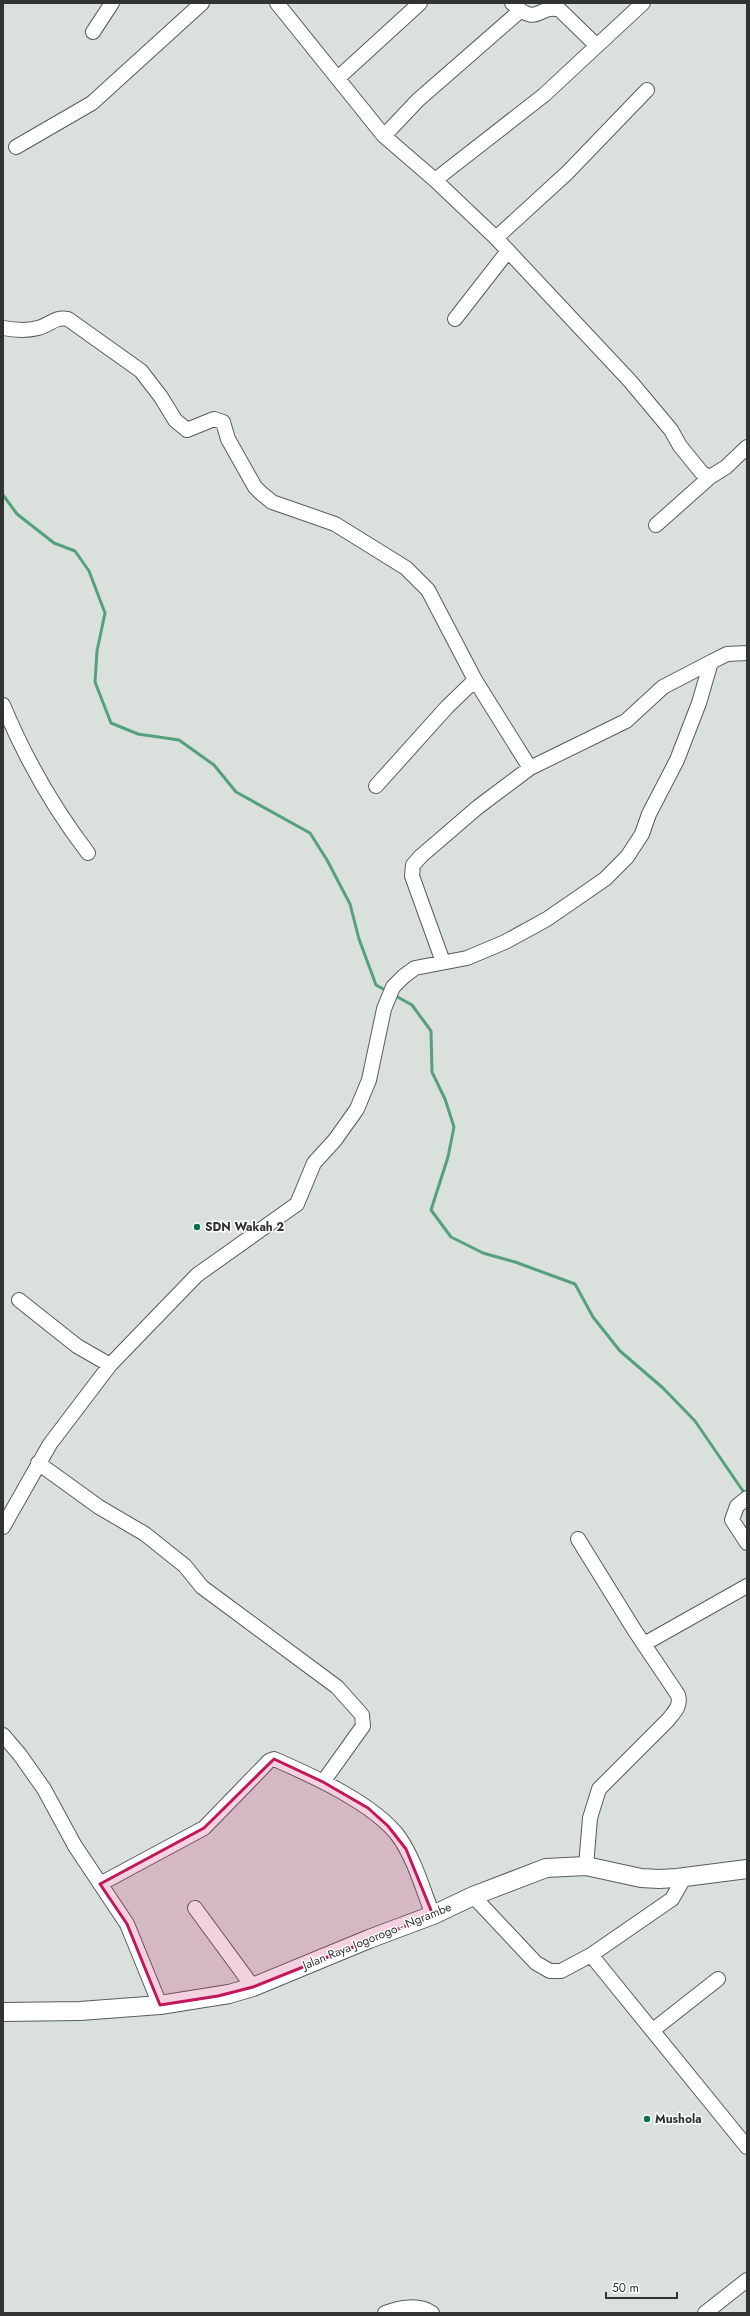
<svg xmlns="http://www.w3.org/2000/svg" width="750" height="2316" font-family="Jost,sans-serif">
  <rect width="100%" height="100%" fill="#dae1dd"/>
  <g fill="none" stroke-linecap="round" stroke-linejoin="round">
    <path stroke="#56a07c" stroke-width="3" d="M 3,495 L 17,514 L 54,543 L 75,551 L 89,571 L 105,613 L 97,651 L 95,682 L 111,723 L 138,734 L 179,740 L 214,765 L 236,792 L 310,833 L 327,860 L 350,904 L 359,939 L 376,985 L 387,991
      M 394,995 L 412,1005 L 431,1031 L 432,1072 L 445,1099 L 454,1127 L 448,1157 L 431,1210 L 451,1237 L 483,1253 L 515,1262 L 575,1284 L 593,1317 L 620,1351 L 663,1388 L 695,1421 L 745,1494"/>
    <g stroke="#575d5a" stroke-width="16">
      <path id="minor" d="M 277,3 L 384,136 L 435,180 L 496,238 L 630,381 L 671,430 L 680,446 L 702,473 L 710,477 L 726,467 L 747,447
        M 512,3 C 539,29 538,3 560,10 L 597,46
        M 93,32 L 112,3
        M 338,78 L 420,3
        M 384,136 L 418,100 L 520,11
        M 16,147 L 92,103 L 202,3
        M 435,180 L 544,95 L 643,3
        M 496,238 L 567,173 L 647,90
        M 455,319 L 508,251
        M 3,328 C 14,330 27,331 38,328 C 50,325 55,316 68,319 L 141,371 L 161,397 L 175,420 L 187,430 L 214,419 L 223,422 L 228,439 L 255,487 L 261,493 L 272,502 L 335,524 L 406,568 L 428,590 L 475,680 L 530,768
        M 656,525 L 710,477
        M 3,705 C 26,760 52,806 88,853
        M 376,786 L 447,707 L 475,680
        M 443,962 L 412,876 L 413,865 L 421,856 L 478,807 L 530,768 L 626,721 L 663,687 L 711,662 L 727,654 L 747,653
        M 19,1300 L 77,1346 L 110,1365
        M 38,1463 L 99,1507 L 145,1534 L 185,1566 L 202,1587 L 337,1687 L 362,1715 L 363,1726 L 323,1782
        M 747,1498 L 737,1506 L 732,1520 L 747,1543
        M 3,1527 L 50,1444 L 110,1365 L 197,1275 L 297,1204 L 314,1163 L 335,1140 L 357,1109 L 369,1080 L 384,1009 L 393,987 L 404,976 L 415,968 L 467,958 L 505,942 L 547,919 L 605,879 L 627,857 L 642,834 L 649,814 L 677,760 L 699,703 L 711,662
        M 578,1539 L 635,1631 L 678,1695 C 681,1706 675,1711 668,1720 L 599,1789 L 590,1818 L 586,1866
        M 644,1644 L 747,1586
        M 3,1735 L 20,1755 L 44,1789 L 75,1846 L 127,1924 L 160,2005
        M 100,1884 L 204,1828 L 269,1761 L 274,1759 C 311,1775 375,1804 399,1837 C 415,1860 423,1890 433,1915
        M 473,1896 L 536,1963 L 550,1971 L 561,1971 L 591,1955 L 672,1899 L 684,1878
        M 195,1908 L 253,1987
        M 591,1955 L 747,2147
        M 653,2030 L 718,1979
        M 385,2313 C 400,2307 419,2304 432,2313
        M 705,2313 L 747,2280"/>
    </g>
    <g stroke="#575d5a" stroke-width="20">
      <path id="major" d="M 3,2012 L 80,2011 L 160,2005 L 229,1994 L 253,1987 L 369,1939 L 433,1915 L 473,1896 L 546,1868 L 586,1866 L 641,1878 L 659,1879 L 677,1878 L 747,1869"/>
    </g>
    <use href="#minor" stroke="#fff" stroke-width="14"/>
    <use href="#major" stroke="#fff" stroke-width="18"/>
  </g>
  <path fill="#c2185b" fill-opacity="0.2" stroke="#c2185b" stroke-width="3" stroke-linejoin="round" d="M 274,1759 L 323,1782 L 368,1808 L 388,1826 L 406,1849 L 433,1915 L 253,1987 L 218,1996 L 160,2005 L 127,1924 L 100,1884 L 204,1828 Z"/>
  <g fill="#04734c" stroke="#fff" stroke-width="1.5">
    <circle cx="197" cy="1227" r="4"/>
    <circle cx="647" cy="2119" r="4"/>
  </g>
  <g text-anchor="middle" stroke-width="3" stroke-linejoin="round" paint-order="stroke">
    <g font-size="12" font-weight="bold" fill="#313433" stroke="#fff" text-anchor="start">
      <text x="205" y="1231">SDN Wakah 2</text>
      <text x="655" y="2123">Mushola</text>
    </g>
    <g font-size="12" fill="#313433" stroke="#fff">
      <text transform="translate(377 1936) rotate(-22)" y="4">Jalan Raya Jogorogo - Ngrambe</text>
    </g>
  </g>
  <rect width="750" height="2316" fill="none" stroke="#313433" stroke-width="8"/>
  <path d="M606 2292v6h71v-6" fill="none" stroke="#313433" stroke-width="2"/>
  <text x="612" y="2292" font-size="12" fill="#313433" stroke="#ffffff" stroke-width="3" paint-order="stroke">50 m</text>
</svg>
